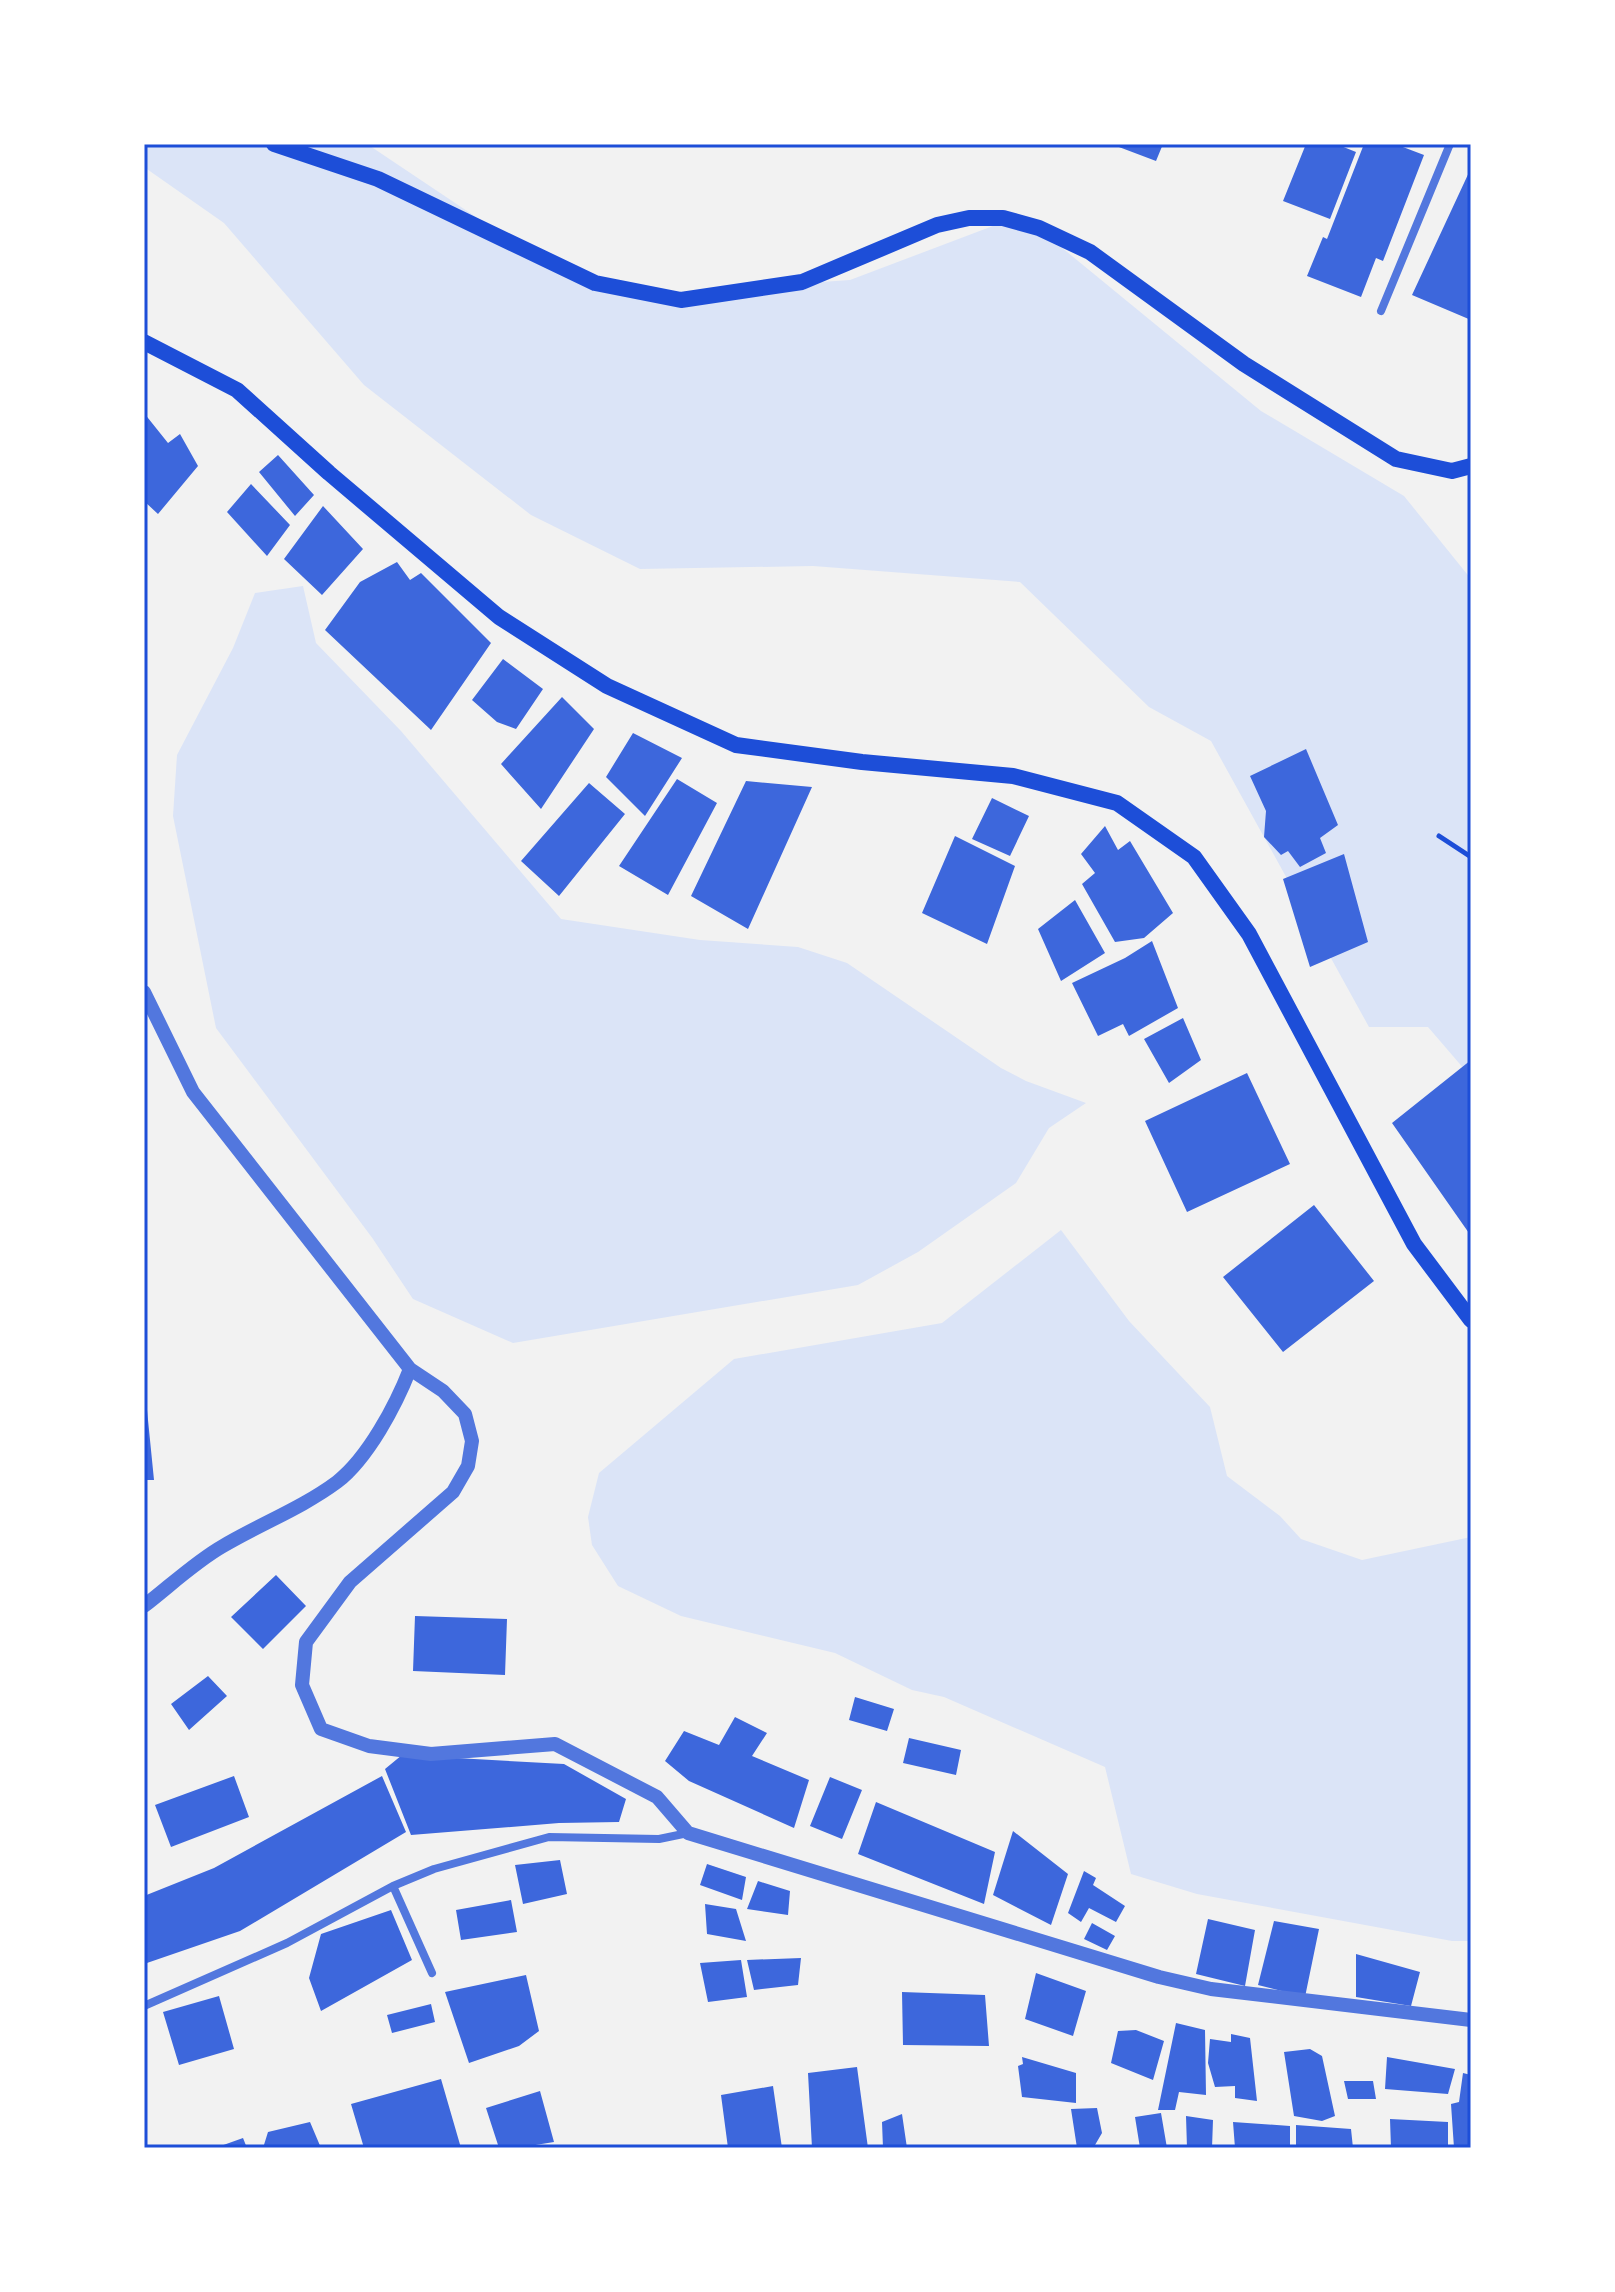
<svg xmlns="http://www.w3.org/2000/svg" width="1615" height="2292" font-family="Quicksand,sans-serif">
  <rect width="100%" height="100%" fill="#f2f2f2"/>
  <path fill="#dbe4f7" d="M 144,144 L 367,144 L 546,264 L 669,293 L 850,280 L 1022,215 L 1261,411 L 1404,496 L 1471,579 L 1471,1077 L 1428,1027 L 1369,1027 L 1211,741 L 1149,707 L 1020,582 L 813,566 L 640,569 L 531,515 L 364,385 L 224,223 L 144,167 Z
    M 303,586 L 316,643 L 401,731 L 561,919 L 700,940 L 798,947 L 847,963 L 1001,1068 L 1026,1081 L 1086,1103 L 1049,1128 L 1016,1183 L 918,1252 L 858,1285 L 513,1343 L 413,1299 L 373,1239 L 216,1028 L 173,816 L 177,755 L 233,648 L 255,593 Z
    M 1061,1230 L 1129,1321 L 1210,1407 L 1227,1476 L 1280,1516 L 1301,1539 L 1362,1560 L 1471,1537 L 1471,1941 L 1452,1941 L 1197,1894 L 1131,1874 L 1105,1767 L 944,1697 L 912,1690 L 835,1653 L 681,1616 L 618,1586 L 592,1545 L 588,1517 L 599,1473 L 734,1359 L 942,1323 Z"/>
  <path fill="#3d67dc" d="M 1111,144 L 1163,144 L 1156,161 Z
    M 1306,144 L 1336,144 L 1356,152 L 1330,219 L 1283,201 Z
    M 1364,144 L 1395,144 L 1424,155 L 1383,261 L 1376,258 L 1361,297 L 1307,276 L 1323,237 L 1327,239 Z
    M 1471,168 L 1471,320 L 1412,295 Z
    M 144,413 L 168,443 L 180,434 L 198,466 L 158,514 L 144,501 Z
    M 278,455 L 314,495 L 295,516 L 259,472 Z
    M 251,484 L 290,525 L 267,556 L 227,512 Z
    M 323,506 L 363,549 L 322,595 L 284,559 Z
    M 397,562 L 410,580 L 421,573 L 491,643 L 431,730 L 325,630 L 360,582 Z
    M 503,659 L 543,689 L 516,729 L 497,722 L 472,700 Z
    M 562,697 L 594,729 L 541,809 L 501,764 Z
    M 633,733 L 682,758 L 645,816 L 606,777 Z
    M 1306,749 L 1338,825 L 1320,838 L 1326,853 L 1300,867 L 1288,851 L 1281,855 L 1264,837 L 1266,811 L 1250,776 Z
    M 677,779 L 717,803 L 668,895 L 619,866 Z
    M 746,781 L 812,787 L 748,929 L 691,896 Z
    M 589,783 L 625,814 L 559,896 L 521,861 Z
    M 992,798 L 1029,816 L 1010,856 L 972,839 Z
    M 1105,826 L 1118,850 L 1130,841 L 1173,913 L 1144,938 L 1115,942 L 1082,884 L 1095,873 L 1081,854 Z
    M 955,836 L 1015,866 L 987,944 L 922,913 Z
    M 1344,854 L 1368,942 L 1310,967 L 1283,879 Z
    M 1075,900 L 1105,953 L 1061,981 L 1038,929 Z
    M 1152,941 L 1178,1008 L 1129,1036 L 1123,1024 L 1098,1036 L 1072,983 L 1125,958 Z
    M 1183,1018 L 1201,1060 L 1169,1083 L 1144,1039 Z
    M 1471,1060 L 1471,1236 L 1392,1123 Z
    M 1247,1073 L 1290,1164 L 1187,1212 L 1145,1121 Z
    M 1314,1205 L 1374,1281 L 1283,1352 L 1223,1277 Z
    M 146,1400 L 154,1480 L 144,1480 L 144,1401 Z
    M 276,1575 L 306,1606 L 263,1649 L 231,1617 Z
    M 415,1616 L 507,1619 L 505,1675 L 413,1671 Z
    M 208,1676 L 227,1696 L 189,1730 L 171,1704 Z
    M 855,1697 L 894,1709 L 887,1731 L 849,1720 Z
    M 735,1717 L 767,1733 L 752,1756 L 809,1780 L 794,1828 L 689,1781 L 665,1761 L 684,1731 L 719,1745 Z
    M 909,1738 L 961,1750 L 956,1775 L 903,1763 Z
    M 402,1755 L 564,1764 L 626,1799 L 619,1822 L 559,1823 L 411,1835 L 385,1769 Z
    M 234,1776 L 249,1817 L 171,1847 L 155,1805 Z
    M 382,1776 L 406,1832 L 240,1931 L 144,1964 L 144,1896 L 214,1868 Z
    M 830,1777 L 862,1790 L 842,1839 L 810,1826 Z
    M 876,1802 L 995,1852 L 984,1904 L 858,1854 Z
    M 1013,1831 L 1068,1874 L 1051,1925 L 993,1895 Z
    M 560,1860 L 567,1894 L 523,1904 L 515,1865 Z
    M 707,1864 L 746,1877 L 742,1900 L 700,1885 Z
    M 1084,1871 L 1096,1878 L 1093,1885 L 1125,1906 L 1116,1922 L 1089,1908 L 1081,1922 L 1068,1913 Z
    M 758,1881 L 790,1891 L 788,1915 L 747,1909 Z
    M 511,1900 L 517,1932 L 461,1940 L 456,1910 Z
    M 705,1904 L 736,1909 L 746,1941 L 707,1934 Z
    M 391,1910 L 412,1960 L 321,2011 L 309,1978 L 321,1934 Z
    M 1208,1919 L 1255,1930 L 1245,1986 L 1196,1974 Z
    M 1274,1921 L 1319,1929 L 1305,1997 L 1258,1985 Z
    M 1092,1923 L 1115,1936 L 1107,1950 L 1084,1939 Z
    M 1356,1954 L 1420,1972 L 1411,2006 L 1356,1997 Z
    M 801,1958 L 798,1985 L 754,1990 L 747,1960 Z
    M 741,1960 L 747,1997 L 708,2002 L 700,1963 Z
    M 1036,1973 L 1086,1991 L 1073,2036 L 1025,2019 Z
    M 526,1975 L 539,2031 L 519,2046 L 469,2063 L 445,1992 Z
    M 902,1992 L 985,1995 L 989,2046 L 903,2045 Z
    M 219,1996 L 234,2049 L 179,2065 L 163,2012 Z
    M 431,2004 L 435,2022 L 392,2033 L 387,2015 Z
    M 1176,2023 L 1205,2030 L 1206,2095 L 1179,2092 L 1175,2110 L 1158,2110 Z
    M 1136,2030 L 1164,2041 L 1153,2080 L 1111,2063 L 1118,2031 Z
    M 1231,2034 L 1250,2038 L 1257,2101 L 1235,2098 L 1235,2086 L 1215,2087 L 1208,2063 L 1210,2039 L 1231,2042 Z
    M 1310,2049 L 1322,2056 L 1335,2116 L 1322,2121 L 1294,2116 L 1284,2052 Z
    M 1022,2057 L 1076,2073 L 1076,2103 L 1022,2097 L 1018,2066 L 1023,2064 Z
    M 1387,2057 L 1455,2069 L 1448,2094 L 1385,2089 Z
    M 857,2067 L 868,2148 L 812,2148 L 808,2073 Z
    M 1463,2073 L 1471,2075 L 1471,2148 L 1454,2148 L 1451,2104 L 1459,2102 Z
    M 441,2079 L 461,2148 L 364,2148 L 351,2104 Z
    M 1344,2081 L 1373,2081 L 1376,2099 L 1348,2099 Z
    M 773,2086 L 782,2148 L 728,2148 L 721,2095 Z
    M 540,2091 L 554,2142 L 517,2148 L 499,2148 L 486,2108 Z
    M 1097,2108 L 1102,2133 L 1095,2145 L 1077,2148 L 1071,2109 Z
    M 1161,2113 L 1167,2148 L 1140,2148 L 1135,2117 Z
    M 902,2114 L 907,2148 L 883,2148 L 882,2122 Z
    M 1186,2116 L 1213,2120 L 1212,2148 L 1187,2148 Z
    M 1390,2119 L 1448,2122 L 1448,2148 L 1391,2148 Z
    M 310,2122 L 321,2148 L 263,2148 L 268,2132 Z
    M 1233,2122 L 1290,2126 L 1290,2148 L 1235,2148 Z
    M 1296,2125 L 1351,2129 L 1353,2148 L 1296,2148 Z
    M 243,2138 L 247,2148 L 215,2148 Z"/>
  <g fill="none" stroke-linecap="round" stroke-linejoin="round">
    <path stroke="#1d4ed8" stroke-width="5" d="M 1439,836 L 1471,857"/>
    <path stroke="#5277de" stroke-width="8" d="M 1381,311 L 1450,144
      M 393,1886 L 432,1973
      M 144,2006 L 287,1943 L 393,1886 L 434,1869 L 549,1837 L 659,1839 L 688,1833"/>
    <path stroke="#5277de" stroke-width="14" d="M 144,992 L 193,1092 L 410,1369 L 443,1391 L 465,1414 L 472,1441 L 468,1466 L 453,1492 L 350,1582 L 306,1642 L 302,1685 L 321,1729 L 369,1746 L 431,1754 L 555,1744 L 657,1797 L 688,1833 L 1159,1977 L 1211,1989 L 1471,2020
      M 144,1606 C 170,1586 195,1562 223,1546 C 260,1524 302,1508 337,1482 C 368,1458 396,1405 410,1369"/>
    <path stroke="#1d4ed8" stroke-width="16" d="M 274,144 L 378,179 L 595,283 L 681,300 L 802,282 L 937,225 L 969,218 L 1003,218 L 1039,228 L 1090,252 L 1244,364 L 1396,459 L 1452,471 L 1471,466
      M 144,342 L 237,390 L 329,473 L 499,617 L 607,686 L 736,745 L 862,762 L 1013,776 L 1117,803 L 1194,857 L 1249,934 L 1414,1244 L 1471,1320"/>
  </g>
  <rect width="1615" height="2292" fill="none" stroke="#ffffff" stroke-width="292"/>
  <rect x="146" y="146" width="1323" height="2000" fill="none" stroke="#1d4ed8" stroke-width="3"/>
</svg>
